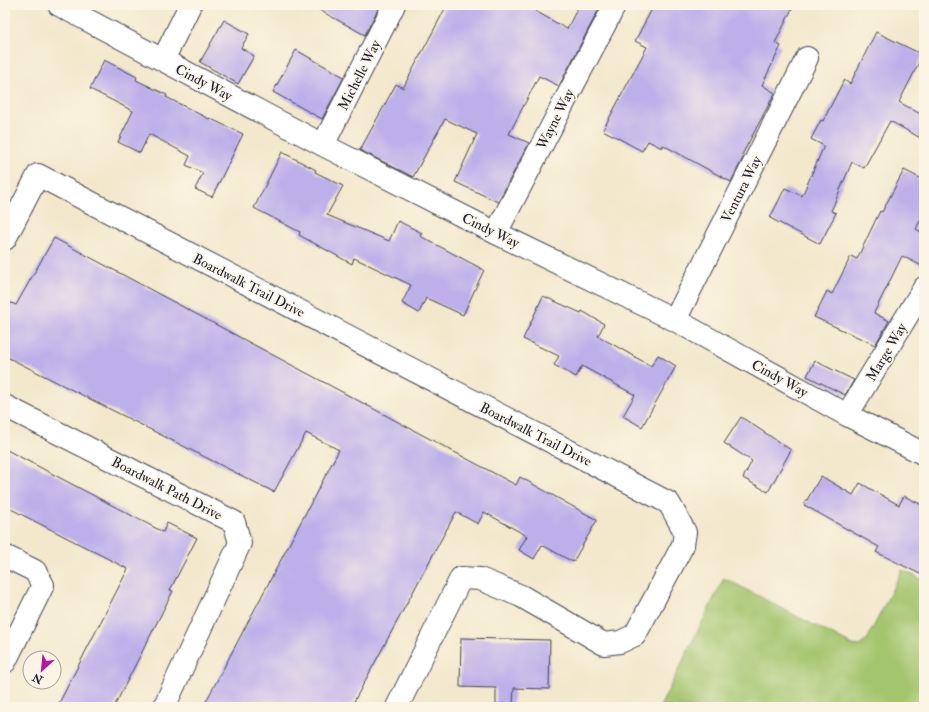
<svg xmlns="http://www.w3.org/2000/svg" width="929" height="712" font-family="'IM FELL Double Pica',serif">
  <rect width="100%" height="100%" fill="#fcf5e5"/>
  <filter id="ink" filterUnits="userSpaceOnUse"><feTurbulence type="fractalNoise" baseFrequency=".025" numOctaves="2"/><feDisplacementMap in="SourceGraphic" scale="8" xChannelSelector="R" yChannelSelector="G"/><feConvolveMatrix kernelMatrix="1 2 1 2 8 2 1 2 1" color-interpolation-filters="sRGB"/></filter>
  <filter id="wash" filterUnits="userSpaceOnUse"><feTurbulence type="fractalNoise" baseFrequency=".012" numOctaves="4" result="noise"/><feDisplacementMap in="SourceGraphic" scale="16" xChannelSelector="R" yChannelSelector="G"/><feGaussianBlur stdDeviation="0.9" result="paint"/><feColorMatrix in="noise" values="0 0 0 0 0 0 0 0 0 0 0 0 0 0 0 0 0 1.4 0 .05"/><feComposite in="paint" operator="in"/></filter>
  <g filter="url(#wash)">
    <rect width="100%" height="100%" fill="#f3e8cc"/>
    <path fill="#a3c56d" stroke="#627454" d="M 902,570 L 924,580 L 924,707 L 660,707 L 724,578 L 852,645 L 859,646 L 867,640 Z"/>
    <g id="blocks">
      <path fill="#bdb0ea" d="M 310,5 L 380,5 L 365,35 Z
        M 447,5 L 525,5 L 567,29 L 579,5 L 601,5 L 559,86 L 539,76 L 509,134 L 529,143 L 498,202 L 455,182 L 477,134 L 445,119 L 413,177 L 360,150 L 396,84 L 403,88 Z
        M 654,5 L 794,5 L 775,43 L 781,46 L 762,85 L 775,93 L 742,155 L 744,156 L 731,182 L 663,145 L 662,148 L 648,141 L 642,151 L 603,130 L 647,47 L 635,41 Z
        M 224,20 L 249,34 L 241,48 L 254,56 L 238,84 L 200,62 Z
        M 876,32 L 923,55 L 899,102 L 924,116 L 924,140 L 890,121 L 864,168 L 852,162 L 831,211 L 836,213 L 820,244 L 770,218 L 785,188 L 802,196 L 824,146 L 811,139 L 821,120 L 823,121 L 844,80 L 850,84 Z
        M 296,50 L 344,77 L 322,119 L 273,92 Z
        M 104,60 L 137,77 L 136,80 L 167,95 L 166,97 L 209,119 L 209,118 L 243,134 L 212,197 L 195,189 L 203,173 L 186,165 L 190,156 L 149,134 L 140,153 L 118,142 L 133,111 L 90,89 Z
        M 282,152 L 316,170 L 315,172 L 343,186 L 327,215 L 389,241 L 398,221 L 422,233 L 420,236 L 484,270 L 463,315 L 426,298 L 419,313 L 402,303 L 411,285 L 354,258 L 352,264 L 299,235 L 300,232 L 254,208 Z
        M 904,170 L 924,180 L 924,213 L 916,229 L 924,234 L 924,267 L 902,256 L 874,313 L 889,321 L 875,345 L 814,317 L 827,291 L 832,294 L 851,256 L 857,259 L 880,211 L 882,212 Z
        M 54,238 L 516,485 L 520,477 L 597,520 L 573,562 L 542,545 L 534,559 L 519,550 L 527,536 L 484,512 L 478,524 L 456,512 L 351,707 L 203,707 L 339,450 L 306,433 L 274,492 L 5,356 L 5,300 L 16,305 Z
        M 543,296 L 581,313 L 582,311 L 604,324 L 598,336 L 651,366 L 658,355 L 676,366 L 642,427 L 623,416 L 635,395 L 582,366 L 576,377 L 554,365 L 559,356 L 523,339 Z
        M 815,361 L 854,380 L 845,395 L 807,376 Z
        M 741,417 L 791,450 L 768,492 L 743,478 L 752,461 L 724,443 Z
        M 5,449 L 163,532 L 167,523 L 197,538 L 170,590 L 173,591 L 114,707 L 57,707 L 128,569 L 5,506 Z
        M 821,476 L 853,495 L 860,483 L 899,505 L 904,496 L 924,506 L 924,576 L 876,552 L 879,547 L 804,505 Z
        M 461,638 L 550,640 L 549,689 L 514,688 L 513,704 L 496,704 L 496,688 L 460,687 Z"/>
    </g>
  </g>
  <g filter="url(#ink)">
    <use href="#blocks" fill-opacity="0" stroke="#414051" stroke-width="1"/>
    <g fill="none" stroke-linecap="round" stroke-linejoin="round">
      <g stroke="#414051" stroke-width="24">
        <path id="minor" d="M 59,5 L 323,145 L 496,233 L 675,320 L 847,415 L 924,454
          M 163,60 L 190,5
          M 323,145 L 394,5
          M 496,233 L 615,5
          M 5,239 L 38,175 L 669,503 L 685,532 L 683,545 L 635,635 L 620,642 L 604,644 L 521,596 L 480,579 L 461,578 L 397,707
          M 675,320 L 807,58
          M 5,406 L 234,522 L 240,543 L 164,707
          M 847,415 L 924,288
          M 5,556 L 35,571 L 43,585 L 5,662"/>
      </g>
      <use href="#minor" stroke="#fff" stroke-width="22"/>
    </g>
  </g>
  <g text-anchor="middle" stroke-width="3.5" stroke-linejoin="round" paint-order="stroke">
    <g font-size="14" fill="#22223b" stroke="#fcf5e5">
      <text transform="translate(359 75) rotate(-63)" y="5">Michelle Way</text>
      <text transform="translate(204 82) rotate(28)" y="5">Cindy Way</text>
      <text transform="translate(555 119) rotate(-63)" y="5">Wayne Way</text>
      <text transform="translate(741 189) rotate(-63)" y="5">Ventura Way</text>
      <text transform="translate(491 230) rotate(26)" y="5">Cindy Way</text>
      <text transform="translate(249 285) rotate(27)" y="5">Boardwalk Trail Drive</text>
      <text transform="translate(886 352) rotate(-59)" y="5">Marge Way</text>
      <text transform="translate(780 378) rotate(29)" y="5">Cindy Way</text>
      <text transform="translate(536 434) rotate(27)" y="5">Boardwalk Trail Drive</text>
      <text transform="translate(167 488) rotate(27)" y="5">Boardwalk Path Drive</text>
    </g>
  </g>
  <rect width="929" height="712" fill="none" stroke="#fcf5e5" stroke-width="20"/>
  <g transform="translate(42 670) rotate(207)"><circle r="19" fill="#fcf5e5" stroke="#a5a1a1"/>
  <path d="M0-3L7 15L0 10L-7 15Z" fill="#b5179e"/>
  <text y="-6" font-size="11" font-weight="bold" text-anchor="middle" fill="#22223b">N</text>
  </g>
</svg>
